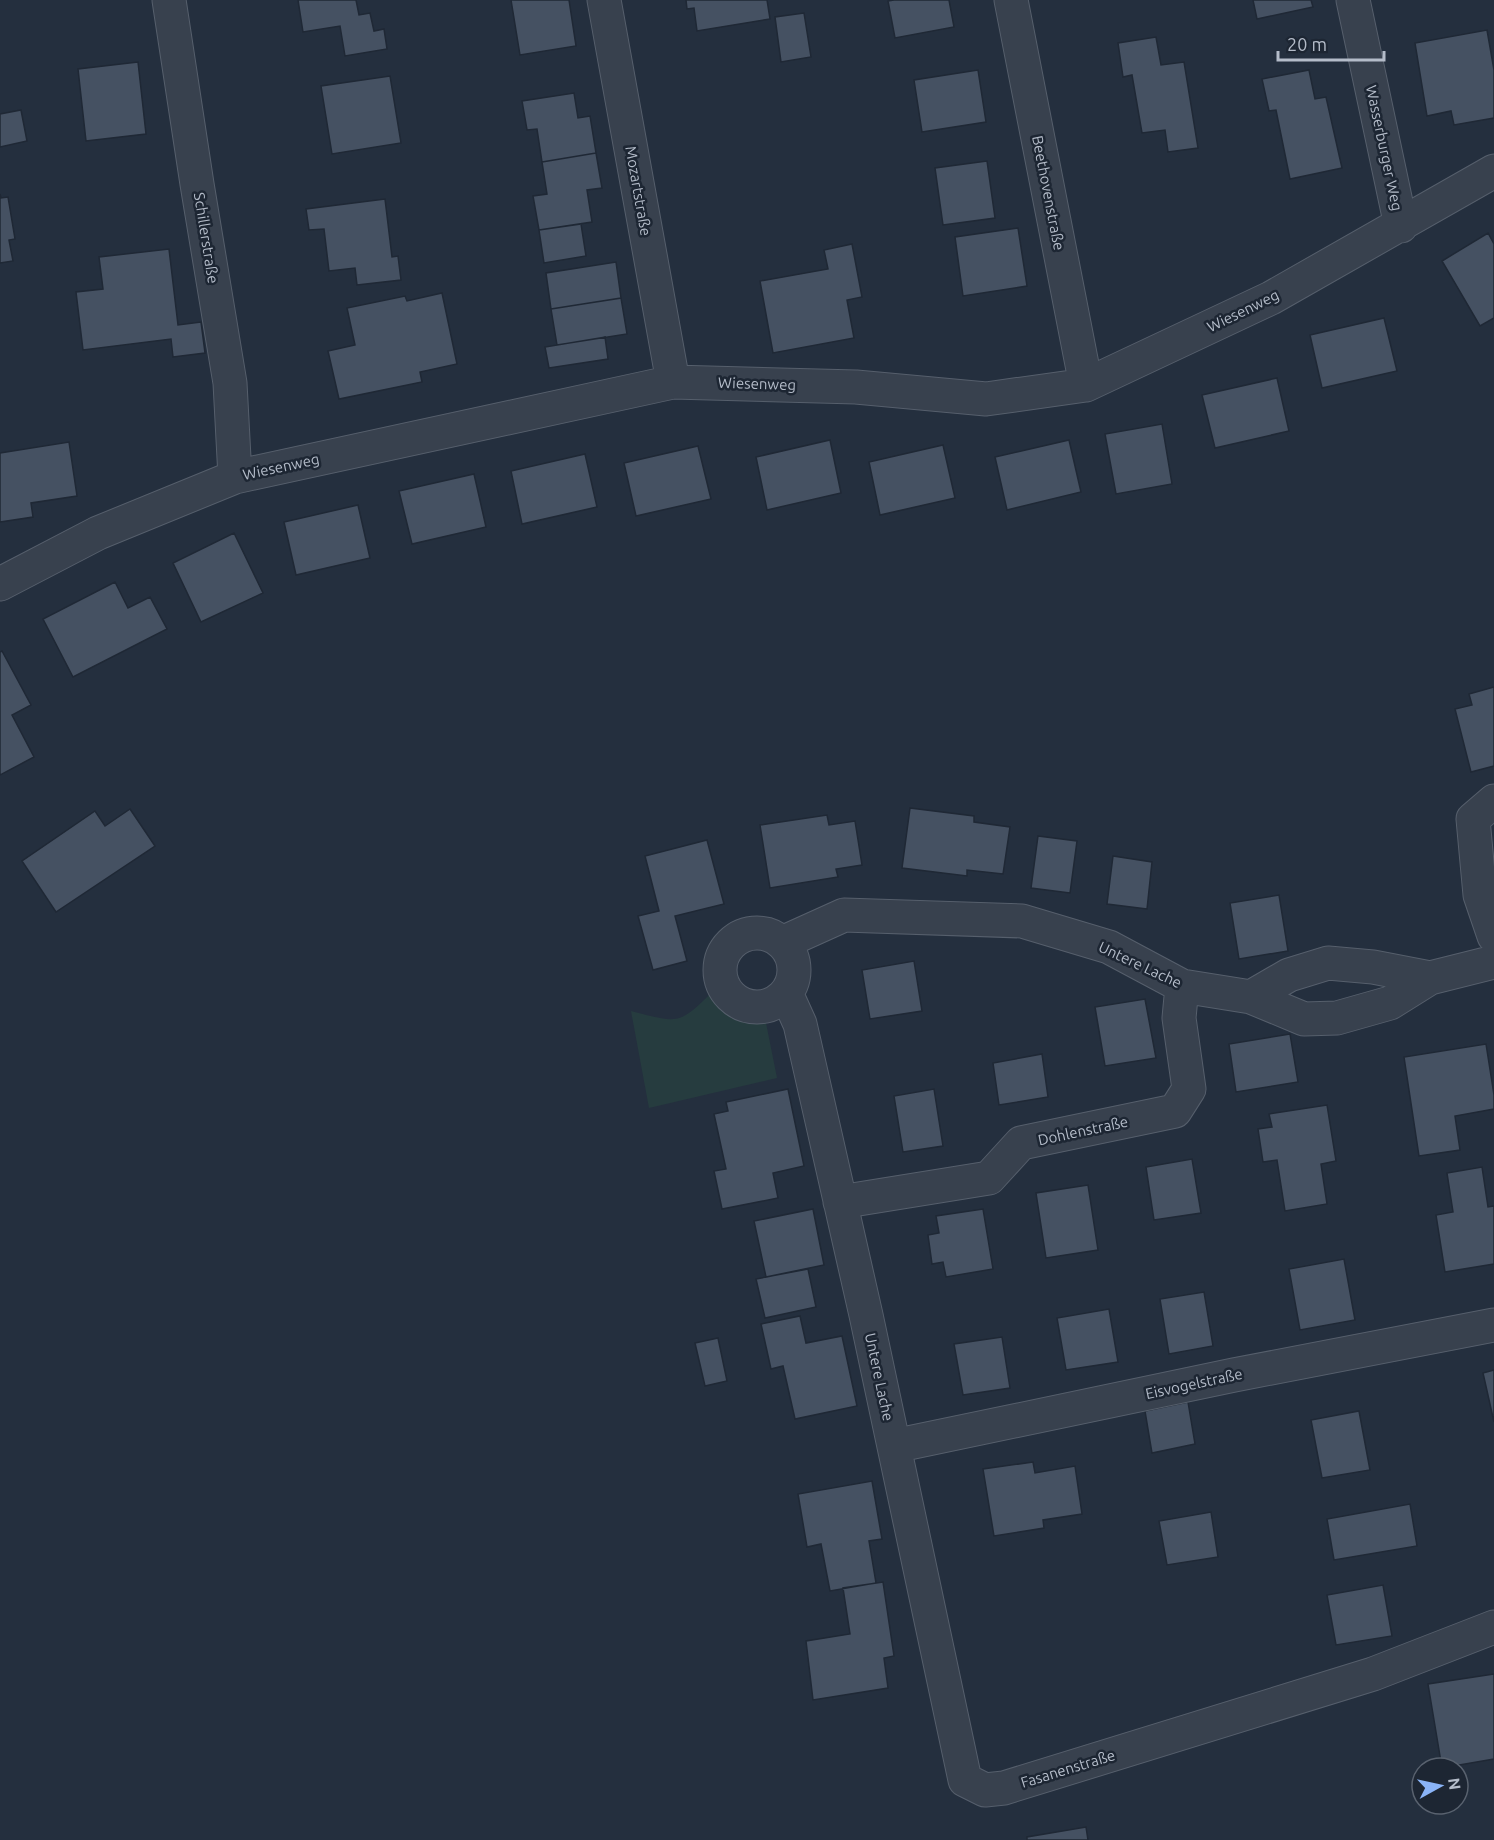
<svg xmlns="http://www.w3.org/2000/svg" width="1494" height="1840" font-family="Ubuntu,sans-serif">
  <rect width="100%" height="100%" fill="#242f3e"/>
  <path fill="#263c3f" d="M 714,990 C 731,1012 738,1019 766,1023 L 777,1078 L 649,1108 L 631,1011 C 678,1023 679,1026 714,990 Z"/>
  <path fill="#455162" stroke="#1f2835" stroke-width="1.5" d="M 298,0 L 356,0 L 359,15 L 370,13 L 374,31 L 384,29 L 387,49 L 345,56 L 340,26 L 303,32 Z
    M 511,0 L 569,0 L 576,46 L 520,55 Z
    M 686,0 L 767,0 L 770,19 L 697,31 L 694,8 L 687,9 Z
    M 894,0 L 949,0 L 954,27 L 895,38 L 888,1 Z
    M 1253,0 L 1311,0 L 1313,7 L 1257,19 Z
    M 804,13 L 811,57 L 781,62 L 775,17 Z
    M 1487,30 L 1494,70 L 1494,118 L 1454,125 L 1451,111 L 1427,116 L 1415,43 Z
    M 1156,37 L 1161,65 L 1184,62 L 1198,148 L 1168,152 L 1165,130 L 1142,133 L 1132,75 L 1123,77 L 1118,43 Z
    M 138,62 L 146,134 L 86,141 L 78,69 Z
    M 978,70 L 986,122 L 922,132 L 914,80 Z
    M 1309,70 L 1315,99 L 1326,97 L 1342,168 L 1290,179 L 1276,110 L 1269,111 L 1262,79 Z
    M 390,76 L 401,143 L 332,154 L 321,86 Z
    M 574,93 L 578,118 L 590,116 L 596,153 L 542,162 L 537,129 L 527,130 L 522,101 Z
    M 21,110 L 27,141 L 0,147 L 0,114 Z
    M 596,153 L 602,188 L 587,190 L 592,222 L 539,230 L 533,196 L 547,194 L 542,162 Z
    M 987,161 L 995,218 L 943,225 L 935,168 Z
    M 0,194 L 1,198 L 8,197 L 15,239 L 9,240 L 13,261 L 0,263 Z
    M 385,199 L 392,257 L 398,256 L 401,280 L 357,285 L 355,268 L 329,271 L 324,229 L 309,230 L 306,209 Z
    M 581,224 L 586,256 L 544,263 L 539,230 Z
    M 1018,228 L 1027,286 L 963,296 L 955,237 Z
    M 1488,233 L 1494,244 L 1494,318 L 1480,326 L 1442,261 Z
    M 852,244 L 862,297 L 847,300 L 854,338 L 773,353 L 760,281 L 828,269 L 824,250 Z
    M 169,249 L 178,325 L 201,322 L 205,353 L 173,357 L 171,339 L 83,350 L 76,292 L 103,289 L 99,257 Z
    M 616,262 L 621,298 L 551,309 L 546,273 Z
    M 442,293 L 457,364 L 420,372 L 422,382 L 339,399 L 328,351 L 355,345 L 347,308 L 405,296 L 407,301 Z
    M 621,298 L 627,334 L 557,345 L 551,309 Z
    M 1384,318 L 1397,371 L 1322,388 L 1310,335 Z
    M 605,337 L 608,359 L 549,368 L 545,347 Z
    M 1277,378 L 1289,431 L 1215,448 L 1202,395 Z
    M 1162,424 L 1172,484 L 1116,494 L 1105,434 Z
    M 830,440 L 841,493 L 767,510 L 756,457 Z
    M 1069,440 L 1081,492 L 1007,510 L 995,457 Z
    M 69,442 L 77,496 L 31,503 L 33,517 L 0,522 L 0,453 Z
    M 943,445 L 955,498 L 880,515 L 869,462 Z
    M 698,446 L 711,499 L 636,516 L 624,463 Z
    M 585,454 L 597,507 L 522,524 L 511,471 Z
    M 474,474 L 486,527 L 412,544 L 399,491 Z
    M 358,505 L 370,558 L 296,575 L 284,522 Z
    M 234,533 L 263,593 L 201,622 L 173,563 Z
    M 115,582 L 128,608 L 150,597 L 167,629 L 73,677 L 43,619 Z
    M 2,651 L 31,705 L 12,715 L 34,757 L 0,775 L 0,652 Z
    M 1494,687 L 1494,766 L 1471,772 L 1455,709 L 1472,705 L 1469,694 Z
    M 910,808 L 974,816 L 974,822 L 1010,827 L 1003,874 L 967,870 L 967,876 L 902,868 Z
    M 130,809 L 155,846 L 56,912 L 22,861 L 95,811 L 105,826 Z
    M 827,815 L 829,825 L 855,821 L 862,865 L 836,869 L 838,877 L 770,888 L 760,825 Z
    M 1038,836 L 1077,841 L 1070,893 L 1031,888 Z
    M 707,840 L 724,904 L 675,916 L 687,961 L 653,970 L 638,916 L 659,911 L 645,856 Z
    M 1113,856 L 1152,862 L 1147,909 L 1107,904 Z
    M 1279,895 L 1288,951 L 1239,959 L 1230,903 Z
    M 914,961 L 922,1011 L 870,1019 L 862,970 Z
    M 1145,999 L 1156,1058 L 1105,1066 L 1095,1007 Z
    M 1290,1034 L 1298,1082 L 1236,1092 L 1229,1044 Z
    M 1486,1044 L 1494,1095 L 1494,1109 L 1455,1116 L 1460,1150 L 1419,1156 L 1404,1057 Z
    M 1042,1054 L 1048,1097 L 999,1105 L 993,1063 Z
    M 788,1089 L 804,1166 L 773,1173 L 778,1198 L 722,1209 L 714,1171 L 726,1169 L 714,1114 L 728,1111 L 726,1102 Z
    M 934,1089 L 943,1146 L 903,1152 L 894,1096 Z
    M 1327,1105 L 1336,1161 L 1321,1164 L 1327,1204 L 1285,1211 L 1277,1160 L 1263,1162 L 1258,1129 L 1272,1127 L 1269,1114 Z
    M 1192,1159 L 1201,1213 L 1154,1220 L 1146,1167 Z
    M 1482,1167 L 1488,1207 L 1494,1206 L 1494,1264 L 1445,1272 L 1436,1215 L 1453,1212 L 1447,1173 Z
    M 1088,1185 L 1098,1250 L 1046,1258 L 1036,1193 Z
    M 813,1209 L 824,1265 L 766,1277 L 754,1221 Z
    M 983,1209 L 993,1269 L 946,1277 L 943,1262 L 932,1264 L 928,1235 L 939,1233 L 936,1216 Z
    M 1344,1259 L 1355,1320 L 1300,1330 L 1289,1269 Z
    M 808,1269 L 816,1307 L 765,1318 L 756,1279 Z
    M 1204,1292 L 1213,1346 L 1169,1354 L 1160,1299 Z
    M 1109,1309 L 1118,1362 L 1066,1370 L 1057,1318 Z
    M 800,1316 L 806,1343 L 842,1336 L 857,1406 L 795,1419 L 783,1366 L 771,1369 L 761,1324 Z
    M 1002,1337 L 1010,1388 L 963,1395 L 954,1344 Z
    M 718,1338 L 727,1381 L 705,1386 L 695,1343 Z
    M 1494,1370 L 1494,1422 L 1483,1373 Z
    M 1188,1402 L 1195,1444 L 1152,1453 L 1145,1411 Z
    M 1359,1411 L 1370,1470 L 1322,1478 L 1311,1420 Z
    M 1033,1462 L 1035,1473 L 1075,1466 L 1082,1514 L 1043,1520 L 1044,1528 L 994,1536 L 983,1469 Z
    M 872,1481 L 882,1539 L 869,1541 L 876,1583 L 830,1591 L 821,1544 L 807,1547 L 798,1494 Z
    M 1410,1504 L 1417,1546 L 1334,1560 L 1327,1519 Z
    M 1211,1512 L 1218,1557 L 1167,1565 L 1159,1521 Z
    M 883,1582 L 894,1656 L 884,1658 L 888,1688 L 813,1700 L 806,1641 L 850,1634 L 843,1588 Z
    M 1383,1585 L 1392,1636 L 1336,1645 L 1327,1595 Z
    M 1494,1674 L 1494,1759 L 1442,1768 L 1428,1684 Z
    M 1086,1827 L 1088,1840 L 1027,1840 L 1027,1837 Z"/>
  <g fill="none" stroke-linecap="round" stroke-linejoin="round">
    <g stroke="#565f6c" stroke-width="35">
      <path id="minor" d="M 169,0 L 197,184 L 230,383 L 235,477
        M 604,0 L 673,382
        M 1011,0 L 1086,385
        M 1353,0 L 1401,226
        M 0,584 L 98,533 L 235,477 L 673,382 L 856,387 L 986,399 L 1086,385 L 1271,298 L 1494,171
        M 1494,801 L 1473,819 L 1480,895 L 1494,936
        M720 970a37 37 0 1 1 74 0a37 37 0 1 1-74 0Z
        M 782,943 L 844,915 L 1022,921 L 1109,947 L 1182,986 L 1251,997 L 1289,975 L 1328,963 L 1373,967 L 1430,978 L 1494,962
        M 786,993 L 800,1024 L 866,1315 L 965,1780 L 985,1790 L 1004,1788 L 1373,1674 L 1494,1627
        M 1251,997 L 1304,1019 L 1337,1018 L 1390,1003 L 1430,978
        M 840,1202 L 989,1178 L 1021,1143 L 1175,1111 L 1189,1089 L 1179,1018 L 1182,986
        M 894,1446 L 1234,1375 L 1494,1325"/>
    </g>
    <use href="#minor" stroke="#38414e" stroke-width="33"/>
  </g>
  <g text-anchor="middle" stroke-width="5" stroke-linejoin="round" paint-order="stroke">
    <g font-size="15" fill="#b4bcc9" stroke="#1d2633">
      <text transform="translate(1384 148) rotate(78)" y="5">Wasserburger Weg</text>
      <text transform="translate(638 191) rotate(80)" y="5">Mozartstraße</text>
      <text transform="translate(1048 193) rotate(79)" y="5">Beethovenstraße</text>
      <text transform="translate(206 238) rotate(81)" y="5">Schillerstraße</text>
      <text transform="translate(1243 311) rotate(-26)" y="5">Wiesenweg</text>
      <text transform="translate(757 384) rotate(2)" y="5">Wiesenweg</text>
      <text transform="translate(281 467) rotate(-12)" y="5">Wiesenweg</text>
      <text transform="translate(1140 965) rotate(25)" y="5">Untere Lache</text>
      <text transform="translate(1083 1131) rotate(-12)" y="5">Dohlenstraße</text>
      <text transform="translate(879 1377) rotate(78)" y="5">Untere Lache</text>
      <text transform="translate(1194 1384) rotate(-12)" y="5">Eisvogelstraße</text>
      <text transform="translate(1068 1769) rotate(-17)" y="5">Fasanenstraße</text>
    </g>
  </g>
  <g transform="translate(1440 1786) rotate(82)"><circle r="28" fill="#1d2633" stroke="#59626f" stroke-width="1.5"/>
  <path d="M0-4.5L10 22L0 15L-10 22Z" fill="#8ab4f8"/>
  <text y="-9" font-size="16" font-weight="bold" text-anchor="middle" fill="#b4bcc9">N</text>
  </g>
  <path d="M1278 51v9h106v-9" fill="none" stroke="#b4bcc9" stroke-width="3"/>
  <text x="1287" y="51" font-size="18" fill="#b4bcc9" stroke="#1d2633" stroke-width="4.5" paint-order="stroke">20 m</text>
</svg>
